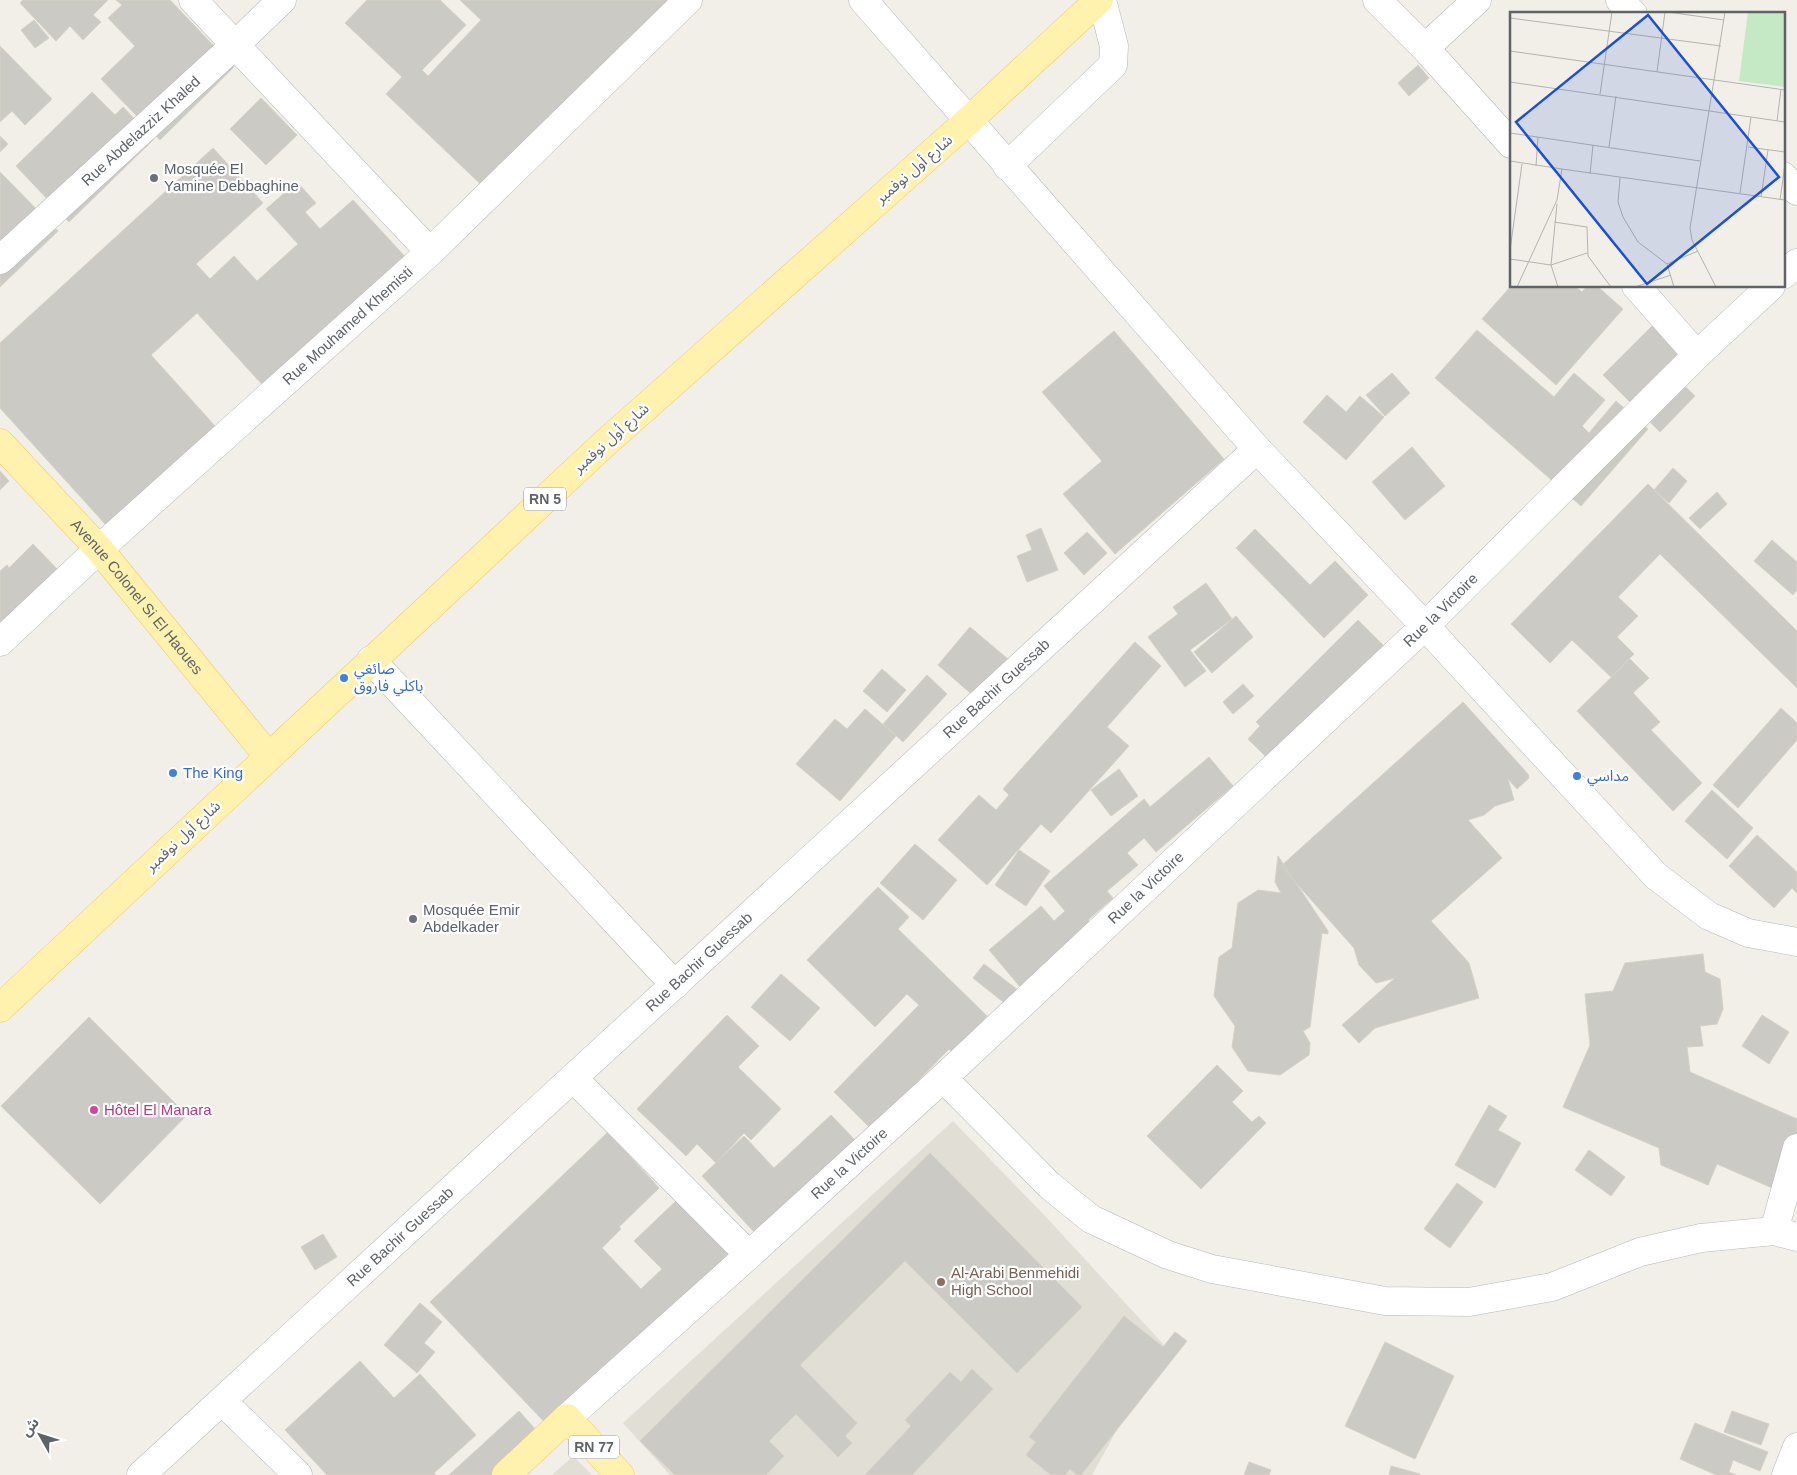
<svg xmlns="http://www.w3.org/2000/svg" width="1797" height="1475" font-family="Arial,'Noto Sans Arabic',sans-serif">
  <rect width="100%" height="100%" fill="#f1efe8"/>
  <path fill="#e1ded6" d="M 953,1121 L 1047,1218 L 1164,1345 L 1092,1475 L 670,1475 L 623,1423 Z
    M 573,1456 L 592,1475 L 552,1475 Z"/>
  <path fill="#cccac5" stroke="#d6d1c6" d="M 23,0 L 108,0 L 93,15 L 101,22 L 83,40 L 70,26 L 56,41 L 20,3 Z
    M 116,0 L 170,0 L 234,67 L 160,140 L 101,79 L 135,46 L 108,18 L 122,5 Z
    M 367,0 L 440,0 L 466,25 L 422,70 L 428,76 L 481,20 L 460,0 L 697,0 L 492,195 L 386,94 L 402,77 L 345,23 Z
    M 34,20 L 49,38 L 35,48 L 21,30 Z
    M 0,46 L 52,99 L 25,125 L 12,111 L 0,122 Z
    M 1418,65 L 1429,78 L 1409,96 L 1398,83 Z
    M 92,92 L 115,115 L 123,107 L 154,139 L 69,222 L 16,166 Z
    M 261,98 L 297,135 L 266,165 L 230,129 Z
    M 0,136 L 8,144 L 0,152 Z
    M 213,148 L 263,203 L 196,264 L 210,279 L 234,256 L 257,281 L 298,244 L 266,209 L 297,182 L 316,203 L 305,212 L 320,229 L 353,200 L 410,262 L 268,391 L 197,313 L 151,355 L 224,436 L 115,535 L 0,408 L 0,343 Z
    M 0,172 L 58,231 L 0,287 Z
    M 1511,286 L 1575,286 L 1582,292 L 1587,286 L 1597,286 L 1623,309 L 1556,385 L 1482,319 Z
    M 1653,325 L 1688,360 L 1673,375 L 1695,396 L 1660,432 L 1603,375 Z
    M 1477,330 L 1554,397 L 1574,373 L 1605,400 L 1582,426 L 1589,433 L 1616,401 L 1648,429 L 1581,506 L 1435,378 Z
    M 1114,331 L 1224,459 L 1115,554 L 1063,494 L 1102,461 L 1042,392 Z
    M 1392,373 L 1410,393 L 1385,416 L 1366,395 Z
    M 1327,395 L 1346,412 L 1360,396 L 1384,417 L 1346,460 L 1303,422 Z
    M 1412,447 L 1445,486 L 1405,520 L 1372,482 Z
    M 1673,468 L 1687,481 L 1669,503 L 1654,490 Z
    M 0,471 L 9,481 L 0,490 Z
    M 1648,484 L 1797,631 L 1797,688 L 1660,554 L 1618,597 L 1638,616 L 1617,637 L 1634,654 L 1611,677 L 1572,640 L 1550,663 L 1511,624 Z
    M 1717,492 L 1727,504 L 1700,529 L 1689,518 Z
    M 1041,528 L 1058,570 L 1027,582 L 1017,556 L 1032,550 L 1026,535 Z
    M 1255,529 L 1310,585 L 1335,561 L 1368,595 L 1324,638 L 1236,548 Z
    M 1087,532 L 1107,553 L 1084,575 L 1064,553 Z
    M 1772,540 L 1797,562 L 1797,590 L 1793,595 L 1754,561 Z
    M 33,544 L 60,572 L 0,630 L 0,571 L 7,565 L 9,568 Z
    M 1206,583 L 1232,619 L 1190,650 L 1206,671 L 1185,687 L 1148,637 L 1178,614 L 1173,607 Z
    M 1236,616 L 1253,637 L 1212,673 L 1194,652 Z
    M 1358,620 L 1390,652 L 1276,767 L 1248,739 L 1260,726 L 1256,722 Z
    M 970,627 L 1009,660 L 976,698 L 938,665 Z
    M 1135,642 L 1161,666 L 1107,727 L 1129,746 L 1051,833 L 1041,824 L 987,885 L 938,840 L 979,795 L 996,810 L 1009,795 L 1003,789 Z
    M 1630,659 L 1649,678 L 1633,693 L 1660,722 L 1651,730 L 1702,783 L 1673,811 L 1577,711 Z
    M 882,669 L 906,690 L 887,712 L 863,691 Z
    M 927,675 L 947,694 L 903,742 L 883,724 Z
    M 1243,684 L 1254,696 L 1233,714 L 1223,702 Z
    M 1463,702 L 1528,774 L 1529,778 L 1517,789 L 1508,779 L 1514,800 L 1495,806 L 1484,815 L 1468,820 L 1502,858 L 1431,921 L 1469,963 L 1479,998 L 1375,1028 L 1359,1043 L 1342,1025 L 1395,978 L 1376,983 L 1359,965 L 1354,948 L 1281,866 Z
    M 1781,708 L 1797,723 L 1797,740 L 1738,808 L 1713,785 Z
    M 865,709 L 896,736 L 840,801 L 796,764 L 835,719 L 847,729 Z
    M 1209,757 L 1233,786 L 1156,852 L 1144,838 L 1127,853 L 1138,865 L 1107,891 L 1113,898 L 1088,920 L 1094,926 L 1021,988 L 989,950 L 1041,906 L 1054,921 L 1065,911 L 1044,886 L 1144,799 L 1150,807 Z
    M 1119,769 L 1138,796 L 1111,816 L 1091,790 Z
    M 1712,790 L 1753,828 L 1727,859 L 1685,821 Z
    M 1757,835 L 1797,872 L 1797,893 L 1792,888 L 1774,908 L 1729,866 Z
    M 915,844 L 957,880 L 923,920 L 880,883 Z
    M 1019,850 L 1050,871 L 1026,906 L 995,885 Z
    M 1278,856 L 1328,931 L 1328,934 L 1322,933 L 1310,1027 L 1303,1031 L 1310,1043 L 1309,1055 L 1280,1075 L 1248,1071 L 1232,1047 L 1235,1026 L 1214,996 L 1219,957 L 1232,948 L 1238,903 L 1258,890 L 1281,893 L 1275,882 Z
    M 878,887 L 909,917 L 898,929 L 987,1016 L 952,1052 L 949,1049 L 871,1129 L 834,1092 L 919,1005 L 907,994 L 875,1027 L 807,960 Z
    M 1703,954 L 1705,972 L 1720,979 L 1723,1009 L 1717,1024 L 1700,1026 L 1703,1046 L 1687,1047 L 1690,1072 L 1797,1119 L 1797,1188 L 1793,1197 L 1717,1164 L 1708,1185 L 1661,1165 L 1659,1148 L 1563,1107 L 1590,1045 L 1585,994 L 1613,991 L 1625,963 Z
    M 984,964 L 1018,990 L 1007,1005 L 973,978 Z
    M 781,974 L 820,1008 L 790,1041 L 751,1007 Z
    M 727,1015 L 759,1046 L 738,1067 L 781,1109 L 751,1140 L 744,1133 L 716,1163 L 697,1144 L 686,1156 L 637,1109 Z
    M 1762,1015 L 1789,1032 L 1769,1064 L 1742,1046 Z
    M 89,1017 L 187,1115 L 100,1204 L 1,1106 Z
    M 1217,1065 L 1243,1091 L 1232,1102 L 1252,1122 L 1259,1116 L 1266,1123 L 1201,1189 L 1147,1136 Z
    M 1489,1105 L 1507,1116 L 1498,1130 L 1521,1143 L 1495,1188 L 1455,1165 Z
    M 831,1115 L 856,1141 L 756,1234 L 702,1176 L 744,1136 L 774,1168 Z
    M 608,1132 L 659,1188 L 619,1227 L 621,1229 L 602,1248 L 641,1289 L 662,1269 L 634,1241 L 678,1199 L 729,1253 L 722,1260 L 732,1271 L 551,1429 L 430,1302 Z
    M 1589,1150 L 1625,1177 L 1611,1196 L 1575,1170 Z
    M 930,1153 L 1082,1307 L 1017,1373 L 905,1261 L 800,1365 L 857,1423 L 845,1436 L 852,1443 L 838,1457 L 796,1414 L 769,1441 L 784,1456 L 766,1475 L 675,1475 L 640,1441 Z
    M 1457,1183 L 1483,1202 L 1450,1248 L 1424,1229 Z
    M 323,1234 L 337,1257 L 315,1270 L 301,1247 Z
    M 420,1303 L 442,1322 L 424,1343 L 435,1352 L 417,1373 L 384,1345 Z
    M 1124,1316 L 1163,1347 L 1175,1332 L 1187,1341 L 1081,1475 L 1077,1475 L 1070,1469 L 1065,1475 L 1051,1475 L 1026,1455 L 1036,1442 L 1029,1437 Z
    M 1385,1342 L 1454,1376 L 1415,1459 L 1345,1426 Z
    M 360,1361 L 394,1398 L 420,1374 L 476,1435 L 434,1473 L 436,1475 L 327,1475 L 285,1430 Z
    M 972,1369 L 993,1389 L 912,1475 L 865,1475 L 911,1426 L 905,1420 L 950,1372 L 961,1382 Z
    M 519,1411 L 543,1438 L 496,1475 L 449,1475 Z
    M 1732,1411 L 1769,1424 L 1761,1445 L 1724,1432 Z
    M 1695,1423 L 1768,1452 L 1760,1471 L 1733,1460 L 1729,1472 L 1736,1475 L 1716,1475 L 1680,1459 Z
    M 1249,1462 L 1271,1470 L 1269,1475 L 1244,1475 Z
    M 1391,1466 L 1420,1474 L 1420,1475 L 1389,1475 Z"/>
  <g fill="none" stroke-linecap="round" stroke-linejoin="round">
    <g stroke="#b5b8bc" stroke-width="29">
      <g id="minor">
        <path d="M 193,0 L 430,252"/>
        <path d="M 863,0 L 1257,449 L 1425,626 L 1656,876 L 1709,916 L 1748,933 L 1797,942"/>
        <path d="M 1377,0 L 1425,48 L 1511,144"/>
        <path d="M 1620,0 L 1633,14"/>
        <path d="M 1425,48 L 1477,0"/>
        <path d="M 1007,166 L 1113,65 L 1114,46 L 1102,0"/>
        <path d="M 1783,176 L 1797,191"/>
        <path id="s1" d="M 0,260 L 235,45 L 282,0"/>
        <path d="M 1783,275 L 1797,263"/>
        <path d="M 1636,286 L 1697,355"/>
        <path id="s2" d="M 0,642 L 99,549 L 430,252 L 688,0"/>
        <path d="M 371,660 L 675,985"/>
        <path d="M 573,1078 L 749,1255"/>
        <path d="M 943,1078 L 1049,1185 L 1091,1219 L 1168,1255 L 1212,1269 L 1385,1301 L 1469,1302 L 1552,1287 L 1640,1252 L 1701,1238 L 1774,1231 L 1797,1237"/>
        <path d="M 1774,1231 L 1797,1148"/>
        <path d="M 222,1401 L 298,1475"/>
        <path id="s3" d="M 567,1418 L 749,1255 L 943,1078 L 1425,626 L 1697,355 L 1771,286"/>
        <path id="s4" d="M 141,1475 L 1257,449"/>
        <path d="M 1786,1475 L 1797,1447"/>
      </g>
    </g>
    <g stroke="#f2c960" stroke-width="29">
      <g id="major">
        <path id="s5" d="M 0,443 L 99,549 L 268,756"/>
        <path d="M 0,1008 L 603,445 L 968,121 L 1099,0"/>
        <path d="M 506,1475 L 567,1418 L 620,1475"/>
      </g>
    </g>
    <use href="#minor" stroke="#fff" stroke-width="28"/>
    <use href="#major" stroke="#fff2af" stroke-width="28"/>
  </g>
  <g fill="#6b7280" stroke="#fff" stroke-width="2">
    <circle cx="154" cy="178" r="5"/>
    <circle cx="413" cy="919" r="5"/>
  </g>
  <g fill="#3f7fe0" stroke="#fff" stroke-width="2">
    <circle cx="344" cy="678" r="5"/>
    <circle cx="173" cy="773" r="5"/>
    <circle cx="1577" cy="776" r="5"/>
  </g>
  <circle fill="#d1479c" stroke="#fff" stroke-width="2" cx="94" cy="1110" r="5"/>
  <circle fill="#8d6e63" stroke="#fff" stroke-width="2" cx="941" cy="1282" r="5"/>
  <g text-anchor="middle" stroke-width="4.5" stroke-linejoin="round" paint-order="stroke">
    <g fill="#fff" stroke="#8f9295" stroke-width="1">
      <rect x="524" y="487.5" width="42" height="23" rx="4"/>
      <rect x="569" y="1435.5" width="50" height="23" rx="4"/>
    </g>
    <g font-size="14" font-weight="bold" fill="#5f6368">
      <text x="545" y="504">RN 5</text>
      <text x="594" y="1452">RN 77</text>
    </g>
    <g font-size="15" fill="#5f6368" stroke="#fff">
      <text dy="5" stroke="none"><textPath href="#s1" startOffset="191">Rue Abdelazziz Khaled</textPath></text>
      <text transform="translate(914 169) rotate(-41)" y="5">شارع أول نوفمبر</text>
      <text dy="5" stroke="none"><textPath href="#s2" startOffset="470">Rue Mouhamed Khemisti</textPath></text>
      <text transform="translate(611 438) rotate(-42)" y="5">شارع أول نوفمبر</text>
      <text dy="5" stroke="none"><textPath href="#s5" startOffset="206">Avenue Colonel Si El Haoues</textPath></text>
      <text dy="5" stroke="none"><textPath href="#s3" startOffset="1190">Rue la Victoire</textPath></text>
      <text dy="5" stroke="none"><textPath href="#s4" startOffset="1162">Rue Bachir Guessab</textPath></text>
      <text transform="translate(183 836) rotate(-43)" y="5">شارع أول نوفمبر</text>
      <text dy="5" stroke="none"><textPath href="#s3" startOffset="785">Rue la Victoire</textPath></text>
      <text dy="5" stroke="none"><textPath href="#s4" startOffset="758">Rue Bachir Guessab</textPath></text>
      <text dy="5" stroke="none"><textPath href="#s3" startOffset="380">Rue la Victoire</textPath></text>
      <text dy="5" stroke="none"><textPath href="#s4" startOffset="352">Rue Bachir Guessab</textPath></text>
    </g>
    <g font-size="15" fill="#5b616d" stroke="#fff" text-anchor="start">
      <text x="164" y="174">Mosquée El<tspan x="164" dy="17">Yamine Debbaghine</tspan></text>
      <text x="423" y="915">Mosquée Emir<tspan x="423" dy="17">Abdelkader</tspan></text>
    </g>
    <g font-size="15" fill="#366cbe" stroke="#fff" text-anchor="start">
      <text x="354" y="674">صائغي<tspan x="354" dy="17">باكلي فاروق</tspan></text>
      <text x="183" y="778">The King</text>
      <text x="1587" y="781">مداسي</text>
    </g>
    <g font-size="15" fill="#b23c85" stroke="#fff" text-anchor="start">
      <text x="104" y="1115">Hôtel El Manara</text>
    </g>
    <g font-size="15" fill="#785e54" stroke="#fff" text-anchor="start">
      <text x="951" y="1278">Al-Arabi Benmehidi<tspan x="951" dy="17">High School</tspan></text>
    </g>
  </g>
  <g transform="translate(1510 12)">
    <rect width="275" height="275" fill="#f1efe8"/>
    <path d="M 238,0 L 275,0 L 275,75 L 229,69 Z" fill="#c5e8c5"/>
    <path fill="none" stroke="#b3b3b1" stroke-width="1" d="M 158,0 L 214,8M 0,6 L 211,34M 0,39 L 275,78M 147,60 L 155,0M 0,70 L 275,110M 90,82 L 102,0M 267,109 L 271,77M 0,121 L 190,149M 99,135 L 106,84M 238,135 L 275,140M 0,149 L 52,157 L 47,188 L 7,275M 26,154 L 28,125M 52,157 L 275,188M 80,162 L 83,133M 110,166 L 108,190 L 113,205 L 128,230 L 157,252 L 164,275M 230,181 L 241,105M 251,185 L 258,138M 270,188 L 275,152M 47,192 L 41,253 L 48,275M 44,210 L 77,215 L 78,244 L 101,275M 0,238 L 12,152M 0,247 L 41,253 L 77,241M 157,252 L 188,239M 125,275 L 161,263M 206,275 L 182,228 L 180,216 L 215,0"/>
    <path fill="#1d4ed8" fill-opacity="0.15" stroke="#1d4ed8" stroke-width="2.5" d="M 138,3 L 269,165 L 137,272 L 6,110 Z"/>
    <rect width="275" height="275" fill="none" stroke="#5f6368" stroke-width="2.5"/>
  </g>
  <g transform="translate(40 1435) rotate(309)" stroke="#ffffff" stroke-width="4" paint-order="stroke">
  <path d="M0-4L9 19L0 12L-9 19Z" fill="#5f6368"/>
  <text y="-8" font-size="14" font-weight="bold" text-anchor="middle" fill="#5f6368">ش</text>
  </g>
</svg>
